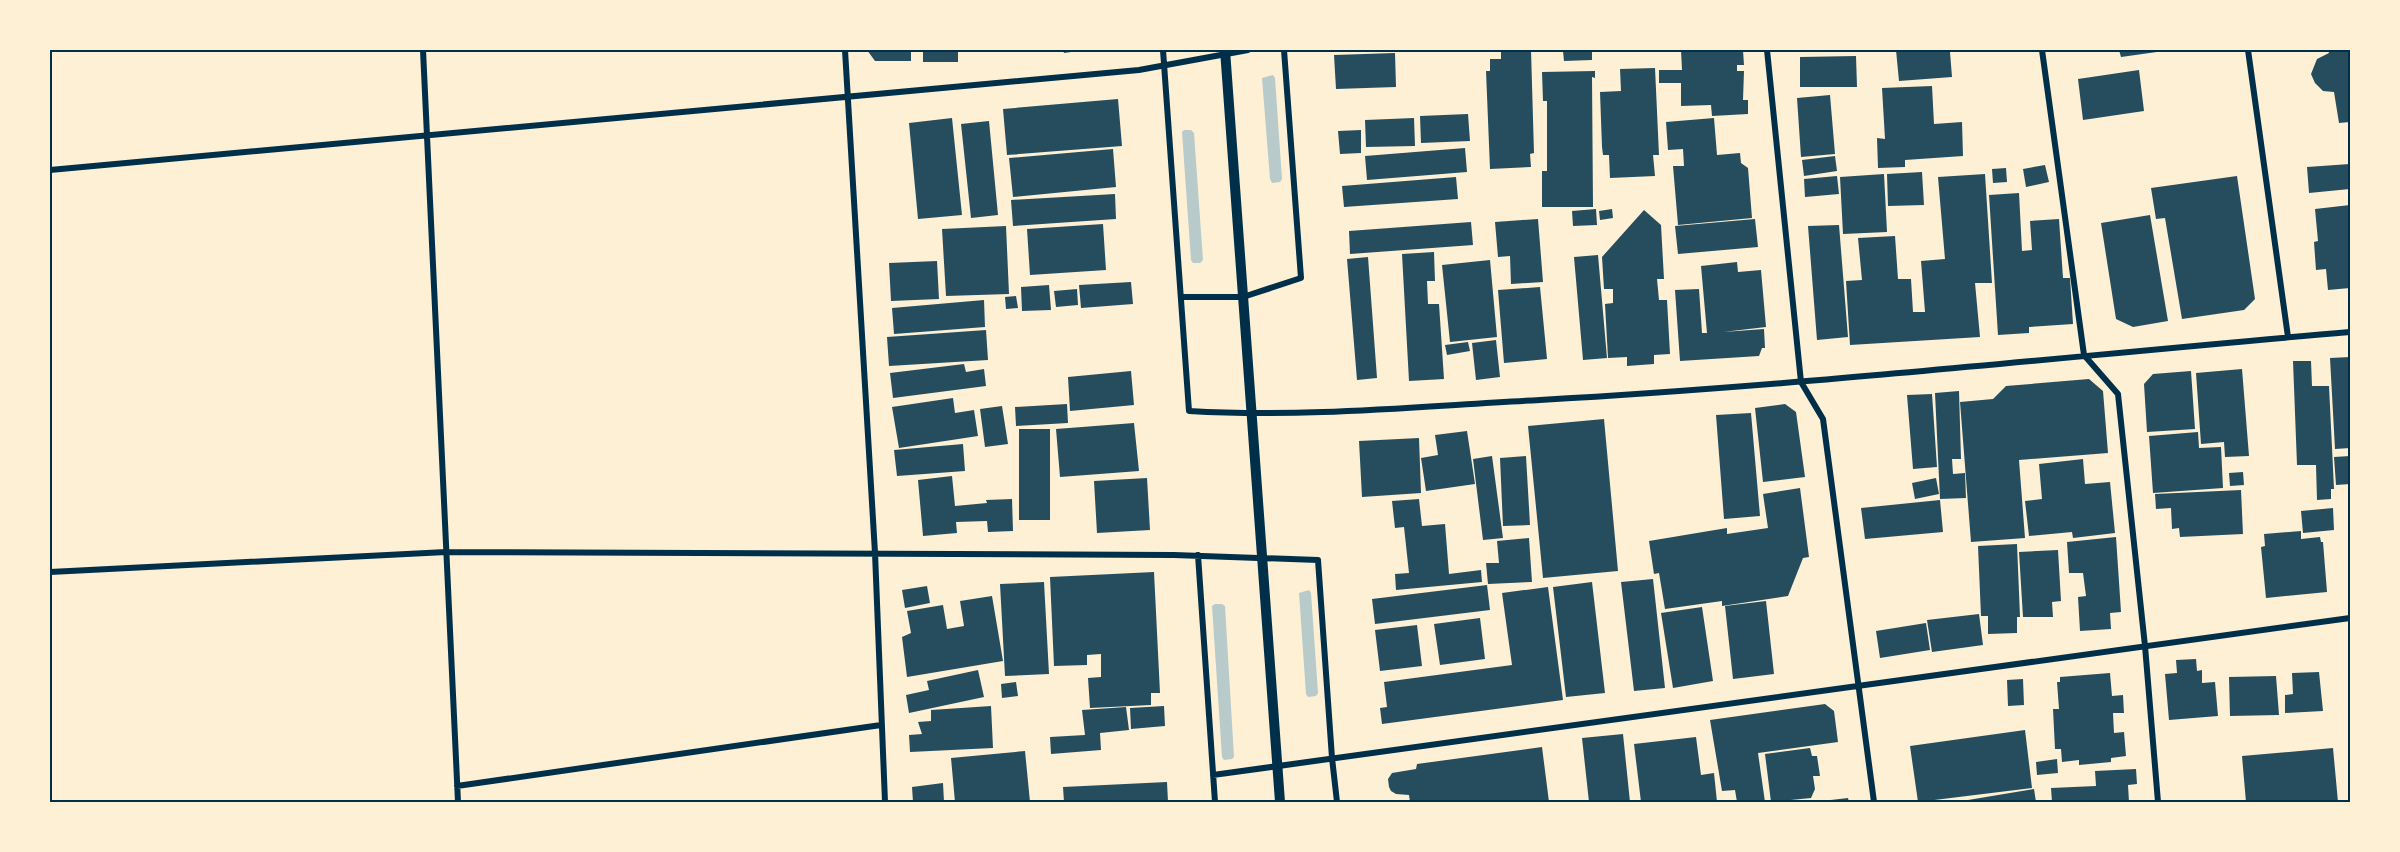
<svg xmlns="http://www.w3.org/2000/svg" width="2400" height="852" font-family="Roboto,sans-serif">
  <rect width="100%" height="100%" fill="#fdf0d5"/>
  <path fill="#b9caca" d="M 1273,75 L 1275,78 L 1282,179 L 1280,182 L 1272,183 L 1270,179 L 1262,78 Z
    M 1184,130 L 1191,130 L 1194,133 L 1203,260 L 1200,263 L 1193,263 L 1191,260 L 1182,132 Z
    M 1309,590 L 1311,593 L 1318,693 L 1316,696 L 1308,697 L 1306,694 L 1299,593 Z
    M 1215,604 L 1222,604 L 1225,606 L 1234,757 L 1232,759 L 1224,760 L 1222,757 L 1212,606 Z"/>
  <path fill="#264d5e" d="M 867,50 L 911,50 L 911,61 L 875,61 Z
    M 923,50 L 958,50 L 958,62 L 923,62 Z
    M 1063,50 L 1078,50 L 1078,51 L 1064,53 Z
    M 1501,50 L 1531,50 L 1534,153 L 1530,154 L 1531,167 L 1490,169 L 1486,71 L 1490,71 L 1490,59 L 1501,59 Z
    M 1592,50 L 1592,60 L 1564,61 L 1563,51 Z
    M 1681,50 L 1743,50 L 1744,65 L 1737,65 L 1737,71 L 1744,71 L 1743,100 L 1748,100 L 1748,114 L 1712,116 L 1711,105 L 1681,106 L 1681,83 L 1659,83 L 1659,70 L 1682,70 Z
    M 1896,50 L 1961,50 L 1961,51 L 1950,52 L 1952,77 L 1899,81 Z
    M 2119,50 L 2164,50 L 2164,51 L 2121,57 Z
    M 2328,50 L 2350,50 L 2350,122 L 2339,123 L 2334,92 L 2323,91 L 2315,83 L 2311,74 L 2317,59 L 2329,53 Z
    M 1395,53 L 1396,87 L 1336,89 L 1334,55 Z
    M 1856,56 L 1857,87 L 1800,87 L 1800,57 Z
    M 1655,68 L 1659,155 L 1653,155 L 1655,176 L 1610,178 L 1609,155 L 1603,155 L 1602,147 L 1600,92 L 1621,91 L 1620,69 Z
    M 2139,70 L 2144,111 L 2083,120 L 2078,79 Z
    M 1595,71 L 1595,78 L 1592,77 L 1593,207 L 1542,207 L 1542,171 L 1547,171 L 1547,101 L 1543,101 L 1542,72 Z
    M 1932,86 L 1934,124 L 1962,122 L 1963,156 L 1905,160 L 1905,167 L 1878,168 L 1877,138 L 1885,139 L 1882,88 Z
    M 1830,95 L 1835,154 L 1801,157 L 1797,98 Z
    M 1118,99 L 1122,146 L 1007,155 L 1003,109 Z
    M 1468,114 L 1470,141 L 1421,143 L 1420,116 Z
    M 952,118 L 962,215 L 918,219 L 909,123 Z
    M 1414,118 L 1415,146 L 1366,147 L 1365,120 Z
    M 1714,118 L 1717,155 L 1740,153 L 1741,163 L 1748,168 L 1752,218 L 1678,225 L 1673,166 L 1684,166 L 1683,149 L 1668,150 L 1666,122 Z
    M 989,121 L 998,215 L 971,218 L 961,124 Z
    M 1361,130 L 1361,153 L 1340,154 L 1338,131 Z
    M 1465,148 L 1467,172 L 1367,180 L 1365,156 Z
    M 1113,149 L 1116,187 L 1013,197 L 1009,158 Z
    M 1835,156 L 1837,171 L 1804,176 L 1802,160 Z
    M 2350,164 L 2350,189 L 2309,193 L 2307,167 Z
    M 2045,165 L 2049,182 L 2026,187 L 2023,169 Z
    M 2006,168 L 2007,182 L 1993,183 L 1992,169 Z
    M 1922,172 L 1924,205 L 1888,206 L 1887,174 Z
    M 1884,174 L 1887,232 L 1843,234 L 1840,177 Z
    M 1985,174 L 1992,283 L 1975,283 L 1980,337 L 1850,345 L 1846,281 L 1862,280 L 1858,238 L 1895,236 L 1898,279 L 1911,279 L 1913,312 L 1925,312 L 1921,261 L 1945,259 L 1938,177 Z
    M 1837,176 L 1839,194 L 1805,197 L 1804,179 Z
    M 2237,176 L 2255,299 L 2244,310 L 2182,319 L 2165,218 L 2156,219 L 2151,188 Z
    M 1456,177 L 1458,199 L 1344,207 L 1342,186 Z
    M 2019,193 L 2022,251 L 2032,250 L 2030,221 L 2059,219 L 2063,278 L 2070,278 L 2073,324 L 2029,327 L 2029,333 L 1998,335 L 1989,195 Z
    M 1115,194 L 1116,219 L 1013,226 L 1011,200 Z
    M 2350,205 L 2350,288 L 2328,290 L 2326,269 L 2316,270 L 2314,242 L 2318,241 L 2315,209 Z
    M 1596,209 L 1597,225 L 1573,226 L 1572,211 Z
    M 1612,209 L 1613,218 L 1600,220 L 1599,211 Z
    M 1644,210 L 1661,225 L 1664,279 L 1657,279 L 1659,300 L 1667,300 L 1670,354 L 1654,355 L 1654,364 L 1627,366 L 1627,357 L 1608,358 L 1605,304 L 1613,303 L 1613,289 L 1604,289 L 1602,257 Z
    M 2150,215 L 2168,321 L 2133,327 L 2116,319 L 2101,223 Z
    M 1538,219 L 1543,282 L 1511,284 L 1510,256 L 1498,257 L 1495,222 Z
    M 1755,219 L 1758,247 L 1678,254 L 1675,226 Z
    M 1471,222 L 1473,245 L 1350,254 L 1349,231 Z
    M 1103,224 L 1106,270 L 1030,275 L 1027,229 Z
    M 1839,225 L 1848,337 L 1817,340 L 1808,226 Z
    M 1006,226 L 1009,294 L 946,296 L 942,229 Z
    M 1434,252 L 1435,281 L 1427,281 L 1428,304 L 1439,304 L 1444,379 L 1409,381 L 1402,254 Z
    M 1598,255 L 1607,358 L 1583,360 L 1574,257 Z
    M 1368,257 L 1377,378 L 1357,380 L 1347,259 Z
    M 1490,260 L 1497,337 L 1450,342 L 1442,265 Z
    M 937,261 L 939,299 L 891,301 L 889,263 Z
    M 1737,262 L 1738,272 L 1761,270 L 1766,327 L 1723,332 L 1764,329 L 1765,348 L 1762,348 L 1759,356 L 1680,361 L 1675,290 L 1699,289 L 1702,333 L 1707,333 L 1701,266 Z
    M 1131,282 L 1133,304 L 1081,308 L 1079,285 Z
    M 1049,285 L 1051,310 L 1022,311 L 1021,287 Z
    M 1540,287 L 1547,359 L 1504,363 L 1498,290 Z
    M 1077,289 L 1078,305 L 1056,307 L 1054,291 Z
    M 1016,296 L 1018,308 L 1006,309 L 1005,297 Z
    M 984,300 L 985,327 L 894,334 L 892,308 Z
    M 986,330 L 988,360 L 889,366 L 887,337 Z
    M 1496,340 L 1500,377 L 1476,380 L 1472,343 Z
    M 1468,342 L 1470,351 L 1447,355 L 1445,345 Z
    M 2350,357 L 2350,448 L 2335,449 L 2330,358 Z
    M 2293,361 L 2311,361 L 2312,386 L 2329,386 L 2334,489 L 2331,489 L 2331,499 L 2317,500 L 2316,465 L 2297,465 Z
    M 964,364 L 966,372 L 984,369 L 986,386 L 893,398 L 890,373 Z
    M 2242,369 L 2249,456 L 2225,457 L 2224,442 L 2201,444 L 2196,373 Z
    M 1131,371 L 1134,405 L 1070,411 L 1068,377 Z
    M 2191,371 L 2195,429 L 2147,432 L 2144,384 L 2153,374 Z
    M 2089,379 L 2103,391 L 2108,453 L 2019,460 L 2025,538 L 1971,542 L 1960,402 L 1993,399 L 2006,386 Z
    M 1959,391 L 1961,459 L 1952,459 L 1953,474 L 1965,473 L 1966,498 L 1940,499 L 1935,393 Z
    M 1932,394 L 1937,467 L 1913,469 L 1907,395 Z
    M 953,398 L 955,413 L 974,410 L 978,436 L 899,448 L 892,407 Z
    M 1067,404 L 1068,423 L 1016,426 L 1015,407 Z
    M 1785,404 L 1796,412 L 1805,477 L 1763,482 L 1755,408 Z
    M 1002,406 L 1008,444 L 985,447 L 980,409 Z
    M 1751,413 L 1760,516 L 1724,519 L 1716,415 Z
    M 1604,419 L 1618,571 L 1543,578 L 1528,426 Z
    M 1134,423 L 1139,471 L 1060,477 L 1056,429 Z
    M 1019,429 L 1050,429 L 1050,520 L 1019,520 Z
    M 1467,431 L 1475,484 L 1426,491 L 1421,458 L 1438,455 L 1435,435 Z
    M 2198,432 L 2199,448 L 2221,447 L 2223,488 L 2153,493 L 2149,436 Z
    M 1419,438 L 1421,493 L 1362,497 L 1359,441 Z
    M 963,444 L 965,471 L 897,476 L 894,450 Z
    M 1492,456 L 1503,538 L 1483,540 L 1473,459 Z
    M 1526,456 L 1530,525 L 1503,526 L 1500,458 Z
    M 2350,456 L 2350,484 L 2336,485 L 2334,457 Z
    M 2083,459 L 2085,484 L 2110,482 L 2115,533 L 2073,538 L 2072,532 L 2029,536 L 2025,501 L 2042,499 L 2039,464 Z
    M 2243,472 L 2244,485 L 2230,486 L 2229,473 Z
    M 952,476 L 955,506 L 987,503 L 986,500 L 1012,499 L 1013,531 L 988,532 L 987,521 L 956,522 L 957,533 L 923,536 L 918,480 Z
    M 1147,478 L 1150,530 L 1097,533 L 1094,481 Z
    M 1936,478 L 1939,494 L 1915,499 L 1912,483 Z
    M 1800,488 L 1809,557 L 1803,558 L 1788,596 L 1722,606 L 1722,601 L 1665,609 L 1659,573 L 1654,574 L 1649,541 L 1727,528 L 1727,534 L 1768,528 L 1763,494 Z
    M 2241,490 L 2243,534 L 2180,537 L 2179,528 L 2172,529 L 2171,508 L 2156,509 L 2155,494 Z
    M 1419,499 L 1422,526 L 1445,524 L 1449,574 L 1481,570 L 1482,582 L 1396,590 L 1395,574 L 1409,573 L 1404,527 L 1395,528 L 1392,501 Z
    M 1940,500 L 1943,532 L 1865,539 L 1861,508 Z
    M 2333,508 L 2334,530 L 2303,533 L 2301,511 Z
    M 2301,531 L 2301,539 L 2320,537 L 2321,542 L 2323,542 L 2327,592 L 2266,598 L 2261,547 L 2265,546 L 2264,534 Z
    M 2116,537 L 2121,612 L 2110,613 L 2111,629 L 2080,631 L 2078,597 L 2086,596 L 2083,573 L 2069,573 L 2067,542 Z
    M 1529,538 L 1532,582 L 1488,584 L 1486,563 L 1499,563 L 1497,541 Z
    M 2017,544 L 2020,617 L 2017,617 L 2017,633 L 1988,634 L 1988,616 L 1981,616 L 1978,546 Z
    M 2058,550 L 2061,601 L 2052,602 L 2053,617 L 2023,617 L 2019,552 Z
    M 1154,572 L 1160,693 L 1151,693 L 1151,705 L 1090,708 L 1088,678 L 1101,677 L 1101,654 L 1087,655 L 1087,665 L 1054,666 L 1050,577 Z
    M 1653,579 L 1665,688 L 1634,691 L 1621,582 Z
    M 1044,582 L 1049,674 L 1005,676 L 1000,584 Z
    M 1592,582 L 1605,693 L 1566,697 L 1553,587 Z
    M 1487,585 L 1490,610 L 1375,624 L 1372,599 Z
    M 927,586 L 930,603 L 905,608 L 902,590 Z
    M 1548,587 L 1563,700 L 1382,724 L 1380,708 L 1387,707 L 1384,682 L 1512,665 L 1502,593 Z
    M 992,596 L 1003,661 L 907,677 L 902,637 L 911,633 L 907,611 L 943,605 L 947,629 L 964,626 L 960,601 Z
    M 1766,601 L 1774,674 L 1733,679 L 1725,606 Z
    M 1702,607 L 1713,681 L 1673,688 L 1661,613 Z
    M 1979,614 L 1983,645 L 1932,652 L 1927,620 Z
    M 1480,618 L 1485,659 L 1440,665 L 1434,624 Z
    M 1926,623 L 1930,650 L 1880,658 L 1876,631 Z
    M 1417,625 L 1422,666 L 1380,671 L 1375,630 Z
    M 2196,659 L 2197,671 L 2202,670 L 2202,683 L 2215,682 L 2218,716 L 2169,720 L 2165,674 L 2177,673 L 2176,660 Z
    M 978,670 L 984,697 L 909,713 L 906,695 L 929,690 L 927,681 Z
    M 2319,672 L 2323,711 L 2285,713 L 2285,695 L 2293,694 L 2292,673 Z
    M 2110,673 L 2112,696 L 2123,695 L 2124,713 L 2113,713 L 2114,733 L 2124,732 L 2126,756 L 2111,758 L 2111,762 L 2079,765 L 2079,760 L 2062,762 L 2061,749 L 2055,749 L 2053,709 L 2059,709 L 2057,682 L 2060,682 L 2060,677 Z
    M 2276,676 L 2279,715 L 2230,716 L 2229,677 Z
    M 2023,679 L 2024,705 L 2008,706 L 2007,680 Z
    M 1016,682 L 1018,696 L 1002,698 L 1001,684 Z
    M 1825,704 L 1834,711 L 1838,742 L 1758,753 L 1765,802 L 1737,802 L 1735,790 L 1722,791 L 1710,720 Z
    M 991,706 L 993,748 L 910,752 L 909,735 L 922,734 L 918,722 L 931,721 L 931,710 Z
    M 1164,706 L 1165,726 L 1131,729 L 1130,708 Z
    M 1126,707 L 1129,730 L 1100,733 L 1101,750 L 1051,754 L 1050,737 L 1085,735 L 1082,710 Z
    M 2025,730 L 2032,788 L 1918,802 L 1910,746 Z
    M 1623,734 L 1630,802 L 1589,802 L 1582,738 Z
    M 1696,737 L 1701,775 L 1714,773 L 1717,802 L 1641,802 L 1634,744 Z
    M 1542,747 L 1549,802 L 1410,802 L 1409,795 L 1396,794 L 1391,791 L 1389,787 L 1388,779 L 1392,773 L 1416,769 L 1417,764 Z
    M 1810,748 L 1812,756 L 1817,756 L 1820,776 L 1813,776 L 1815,789 L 1811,798 L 1771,802 L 1765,754 Z
    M 2333,748 L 2338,802 L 2246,802 L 2242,756 Z
    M 1025,751 L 1030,802 L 955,802 L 951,758 Z
    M 2057,759 L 2058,773 L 2037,775 L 2036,762 Z
    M 2136,769 L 2137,784 L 2128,785 L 2129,802 L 2052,802 L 2051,788 L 2096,786 L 2095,771 Z
    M 1167,782 L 1168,802 L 1064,802 L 1063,787 Z
    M 943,783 L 944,802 L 913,802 L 912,787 Z
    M 2034,789 L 2036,802 L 1962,802 L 1962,801 Z
    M 1848,798 L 1849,802 L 1822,802 L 1822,801 Z"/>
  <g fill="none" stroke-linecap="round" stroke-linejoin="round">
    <path stroke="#003049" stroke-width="6" d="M 423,50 L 458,802
      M 845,50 L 875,553 L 885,802
      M 1163,50 L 1189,411 C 1306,418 1423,406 1540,400 C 1811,385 2080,355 2350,332
      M 1767,50 L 1801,382 L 1823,419 L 1874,802
      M 2042,50 L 2084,355 L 2118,394 L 2145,646 L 2158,802
      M 2248,50 L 2288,337
      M 50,170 L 1139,70 L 1248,50
      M 1181,297 L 1243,297 L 1301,278 L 1284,50
      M 1198,555 L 1215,802
      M 50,572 L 446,552 L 1174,555 L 1318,560 L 1332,758 L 1337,802
      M 1213,775 L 2350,618
      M 457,786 L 881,725"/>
    <path stroke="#003049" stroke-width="10" d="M 1225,50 L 1280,802"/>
  </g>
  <rect width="2400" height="852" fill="none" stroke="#fdf0d5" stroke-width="102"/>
  <rect x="51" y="51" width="2298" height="750" fill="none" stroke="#003049" stroke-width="2"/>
</svg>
